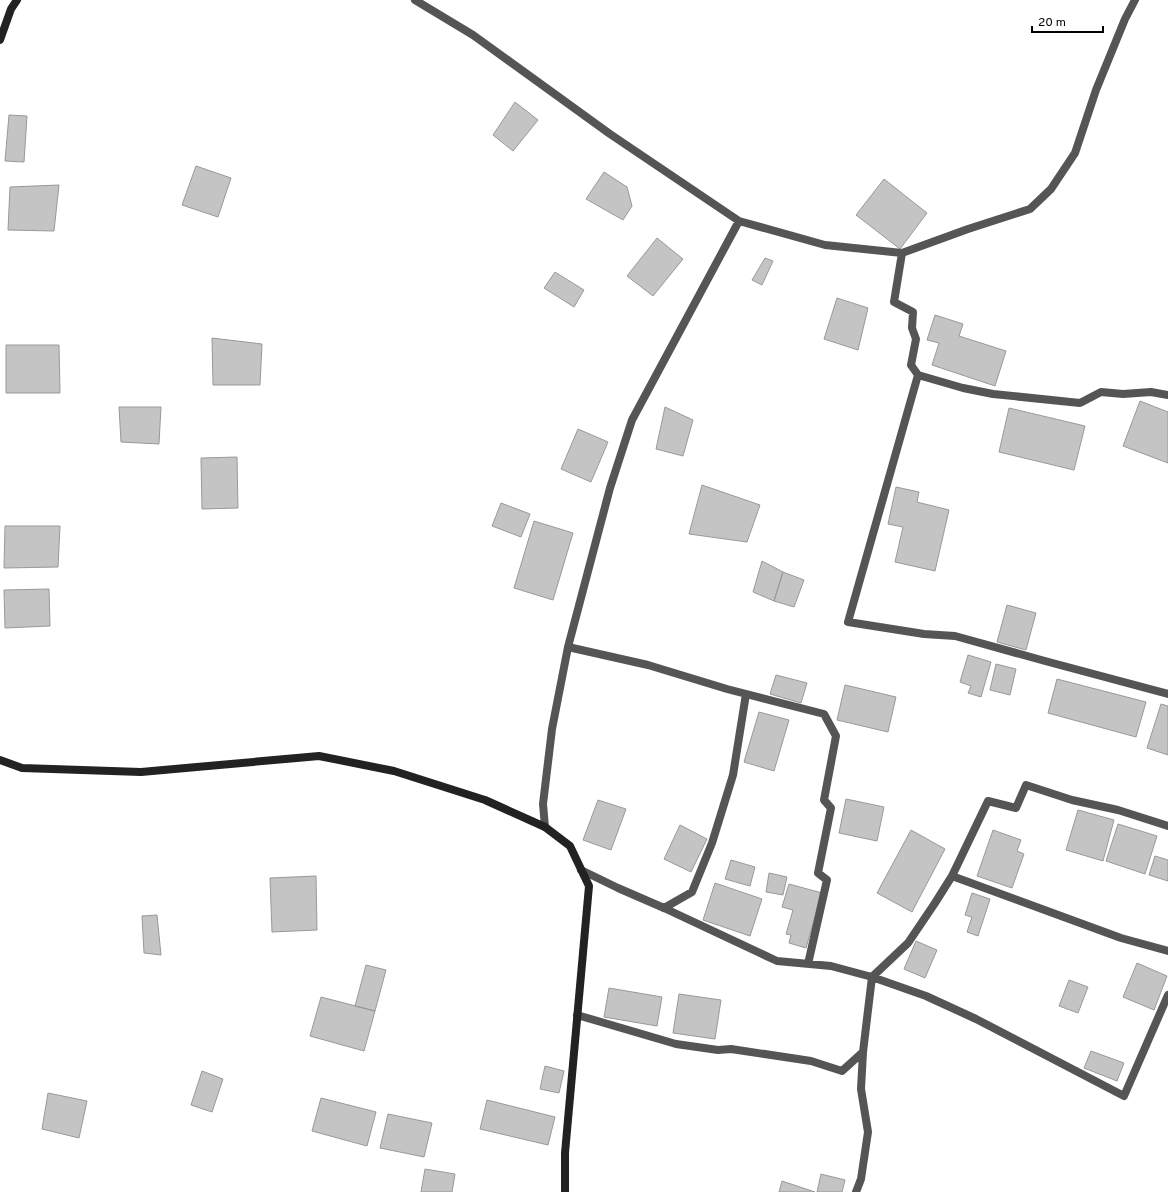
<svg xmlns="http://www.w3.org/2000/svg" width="1168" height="1192" font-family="Overpass,sans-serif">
  <rect width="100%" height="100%" fill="#fff"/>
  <path fill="#c4c4c4" stroke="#999" d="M 515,102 L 538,120 L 513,151 L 493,135 Z
    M 9,115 L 27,116 L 24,162 L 5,161 Z
    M 196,166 L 231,178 L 218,217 L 182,205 Z
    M 604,172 L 627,187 L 632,206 L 623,220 L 586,199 Z
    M 884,179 L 927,213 L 900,249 L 856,215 Z
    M 59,185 L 54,231 L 8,230 L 10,187 Z
    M 657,238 L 683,259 L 653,296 L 627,276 Z
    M 765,258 L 773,261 L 762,285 L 752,280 Z
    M 555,272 L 584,290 L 574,307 L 544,288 Z
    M 837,298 L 868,308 L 858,350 L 824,339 Z
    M 935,315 L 963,324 L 959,336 L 1006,351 L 995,386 L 932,365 L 939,343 L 927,340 Z
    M 212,338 L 262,344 L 260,385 L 213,385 Z
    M 6,345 L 59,345 L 60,393 L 6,393 Z
    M 1140,401 L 1168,412 L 1168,463 L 1123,446 Z
    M 119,407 L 161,407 L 159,444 L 121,442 Z
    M 665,407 L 693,420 L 683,456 L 656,449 Z
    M 1009,408 L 1085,426 L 1074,470 L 999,452 Z
    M 578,429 L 608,442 L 591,482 L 561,469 Z
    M 237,457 L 238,508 L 202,509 L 201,458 Z
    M 702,485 L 760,505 L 747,542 L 689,534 Z
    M 896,487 L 919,492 L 917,502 L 949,510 L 935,571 L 895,562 L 903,527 L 888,524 Z
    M 501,503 L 530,514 L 521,537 L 492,526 Z
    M 534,521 L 573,533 L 553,600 L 514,588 Z
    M 5,526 L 60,526 L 58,567 L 4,568 Z
    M 762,561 L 783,572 L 774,601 L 753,592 Z
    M 783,572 L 804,580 L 794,607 L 774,601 Z
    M 49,589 L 50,626 L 5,628 L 4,590 Z
    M 1007,605 L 1036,613 L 1026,650 L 997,642 Z
    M 968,655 L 991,662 L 981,697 L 968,693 L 971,686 L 960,682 Z
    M 996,664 L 1016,669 L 1010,695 L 990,690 Z
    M 776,675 L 807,683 L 801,703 L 770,694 Z
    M 1057,679 L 1146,702 L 1136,737 L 1048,713 Z
    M 845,685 L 896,697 L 888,732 L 837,720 Z
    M 1161,704 L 1168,706 L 1168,755 L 1147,748 Z
    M 759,712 L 789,720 L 774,771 L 744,762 Z
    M 846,799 L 884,807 L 877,841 L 839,833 Z
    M 598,800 L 626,809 L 611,850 L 583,840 Z
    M 1078,810 L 1114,820 L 1103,861 L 1066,850 Z
    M 1118,824 L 1157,836 L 1145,874 L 1106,861 Z
    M 680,825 L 707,839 L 691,872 L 664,859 Z
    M 911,830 L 945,849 L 912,912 L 877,893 Z
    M 993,830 L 1021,840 L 1017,851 L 1024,854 L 1012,888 L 977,876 Z
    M 1155,856 L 1168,860 L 1168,881 L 1149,875 Z
    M 731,860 L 755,867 L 750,886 L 725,879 Z
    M 769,873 L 787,877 L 783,895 L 766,892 Z
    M 316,876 L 317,930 L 272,932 L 270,878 Z
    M 715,883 L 762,899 L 750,936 L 703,920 Z
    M 789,884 L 822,893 L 806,948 L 789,943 L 791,935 L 786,934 L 793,910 L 782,907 Z
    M 972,893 L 990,899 L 978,936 L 967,932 L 972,917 L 965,915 Z
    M 157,915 L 161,955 L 144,953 L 142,916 Z
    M 916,941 L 937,950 L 925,978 L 904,969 Z
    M 1137,963 L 1167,976 L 1154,1010 L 1123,997 Z
    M 366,965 L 386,970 L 375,1011 L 355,1006 Z
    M 1069,980 L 1088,987 L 1078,1013 L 1059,1006 Z
    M 609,988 L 662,997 L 657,1026 L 604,1017 Z
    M 679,994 L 721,1000 L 715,1039 L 673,1033 Z
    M 321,997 L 375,1011 L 364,1051 L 310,1036 Z
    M 1091,1051 L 1124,1063 L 1117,1081 L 1084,1068 Z
    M 545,1066 L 564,1071 L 559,1093 L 540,1089 Z
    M 202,1071 L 223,1079 L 212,1112 L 191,1105 Z
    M 48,1093 L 87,1101 L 79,1138 L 42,1129 Z
    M 321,1098 L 376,1112 L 367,1146 L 312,1131 Z
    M 487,1100 L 555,1117 L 548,1145 L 480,1129 Z
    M 388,1114 L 432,1123 L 424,1157 L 380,1148 Z
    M 425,1169 L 455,1174 L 452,1192 L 421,1192 Z
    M 821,1174 L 845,1180 L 842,1192 L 817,1192 Z
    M 782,1181 L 815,1192 L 779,1192 Z"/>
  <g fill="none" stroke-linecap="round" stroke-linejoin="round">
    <path stroke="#555" stroke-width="8" d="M 415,0 L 473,35 L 610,134 L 739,221 L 825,245 L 902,253 L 968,229 L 1030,209 L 1051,189 L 1075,153 L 1096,90 L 1125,19 L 1135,0
      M 902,253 L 894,302 L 913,312 L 912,328 L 916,339 L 911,365 L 918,375 L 848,622 L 924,634 L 955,636 L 1045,661 L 1168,694
      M 918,375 L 963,388 L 993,394 L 1080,403 L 1101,392 L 1123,394 L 1151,392 L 1168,395
      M 568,647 L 648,665 L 727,689 L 824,714 L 836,736 L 824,800 L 831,808 L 818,873 L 827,880 L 808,964
      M 545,827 L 543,804 L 552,729 L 568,647 L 610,488 L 632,420 L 739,221
      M 581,870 L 618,888 L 664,908 L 777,961 L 831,966 L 872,977 L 926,996 L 976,1019 L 1124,1096 L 1168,995
      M 952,876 L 1121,938 L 1168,951
      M 664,908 L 692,892 L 712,843 L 733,775 L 746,694
      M 577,1015 L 676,1044 L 718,1050 L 731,1049 L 811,1061 L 842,1071 L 863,1052
      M 856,1192 L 861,1179 L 868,1132 L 861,1089 L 863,1052 L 872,977 L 908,943 L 935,903 L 952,876 L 988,801 L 1016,808 L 1026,785 L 1072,800 L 1118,810 L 1168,826"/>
    <path stroke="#222" stroke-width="8" d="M 0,40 L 11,9 L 17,0
      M 0,760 L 22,768 L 141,772 L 319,756 L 394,771 L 485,800 L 545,827 L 570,846 L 589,886 L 565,1153 L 565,1192"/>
  </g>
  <path d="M1032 26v6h71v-6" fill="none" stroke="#000000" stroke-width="2"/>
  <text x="1038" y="26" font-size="12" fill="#000000" stroke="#ffffff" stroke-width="3" paint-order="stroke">20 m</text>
</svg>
